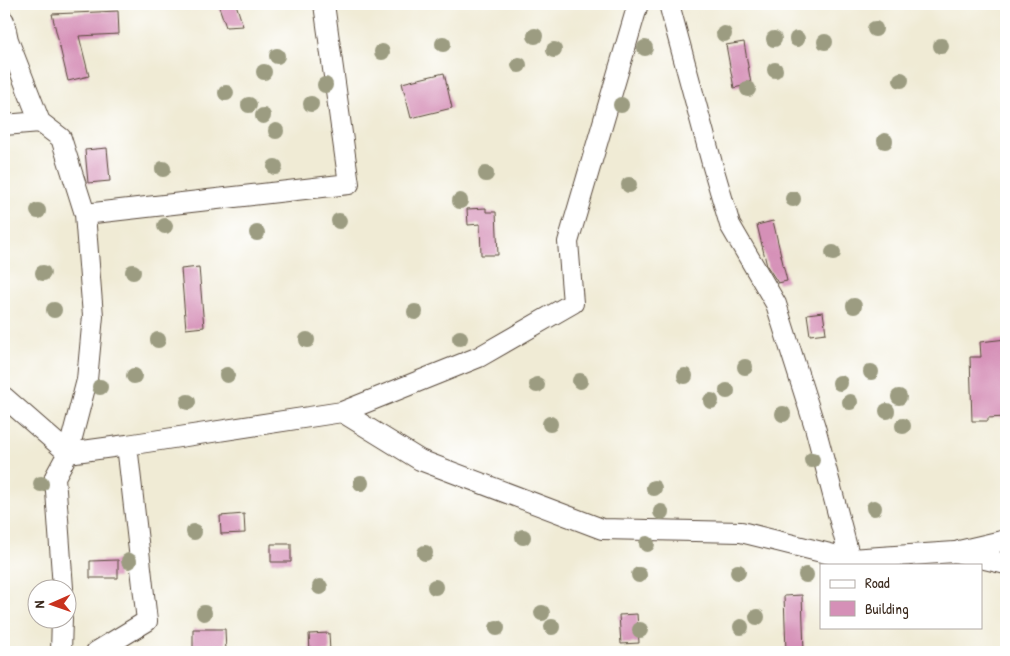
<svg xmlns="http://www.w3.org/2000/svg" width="1010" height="656" font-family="'Patrick Hand',sans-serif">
  <rect width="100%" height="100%" fill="#fff"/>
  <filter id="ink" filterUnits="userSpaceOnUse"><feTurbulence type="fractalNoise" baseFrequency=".02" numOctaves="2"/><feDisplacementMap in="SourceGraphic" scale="10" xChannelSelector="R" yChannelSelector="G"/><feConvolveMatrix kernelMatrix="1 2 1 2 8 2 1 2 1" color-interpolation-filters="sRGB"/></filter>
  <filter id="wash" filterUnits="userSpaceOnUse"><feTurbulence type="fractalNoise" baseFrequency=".0096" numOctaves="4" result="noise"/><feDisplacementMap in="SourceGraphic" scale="20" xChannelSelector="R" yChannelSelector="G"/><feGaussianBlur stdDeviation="1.12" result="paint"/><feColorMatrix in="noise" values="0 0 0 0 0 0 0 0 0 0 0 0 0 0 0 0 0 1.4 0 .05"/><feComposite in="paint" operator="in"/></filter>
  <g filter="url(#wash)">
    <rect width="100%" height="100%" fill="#f0ebd5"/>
    <g id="blocks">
      <path fill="#d590b7" d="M 218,4 L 236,4 L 243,26 L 226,27 Z
        M 118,11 L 119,34 L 79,36 L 89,76 L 68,81 L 52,14 Z
        M 744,42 L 751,84 L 734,88 L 726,45 Z
        M 444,73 L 452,108 L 411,118 L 402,83 Z
        M 107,148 L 110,181 L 88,183 L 85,150 Z
        M 486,208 L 486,212 L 496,212 L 498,255 L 481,255 L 480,224 L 468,225 L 467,209 Z
        M 773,221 L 787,281 L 778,283 L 767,266 L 757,225 Z
        M 199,267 L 204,327 L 186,329 L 181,269 Z
        M 823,312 L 826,333 L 810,335 L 807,314 Z
        M 1006,339 L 1006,417 L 988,418 L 988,421 L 972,421 L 970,357 L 981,357 L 980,342 Z
        M 244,514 L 245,533 L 221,534 L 220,516 Z
        M 271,544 L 291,544 L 291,562 L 271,562 Z
        M 118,560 L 118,578 L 90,578 L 90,561 Z
        M 802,595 L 804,652 L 786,652 L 784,596 Z
        M 637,614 L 639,643 L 621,644 L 619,615 Z
        M 193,629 L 225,629 L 226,652 L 193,652 Z
        M 329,633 L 330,652 L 310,652 L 309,634 Z"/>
    </g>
  </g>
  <g filter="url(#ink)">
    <use href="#blocks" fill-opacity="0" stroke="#564739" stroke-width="1"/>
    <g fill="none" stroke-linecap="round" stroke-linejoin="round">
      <g stroke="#564739" stroke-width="22">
        <path id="street" d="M 669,4 L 713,167 L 730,225 L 776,304 L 815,427 L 850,559
          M 4,21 L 8,40 L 40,122 L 61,138 L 85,214
          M 4,125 L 40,122
          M 4,397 L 68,453 L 127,445
          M 342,412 L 420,460 L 602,529 L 741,532 L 850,559 L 955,552 L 1006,564
          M 959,551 L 1006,540
          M 63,588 L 55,477 L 68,453 L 87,380 L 93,316 L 85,214 L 349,184 L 324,4
          M 61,652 L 62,618
          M 96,652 L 147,621 L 127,445 L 342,412 L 479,357 L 573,303 L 568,242 L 638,4"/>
      </g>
      <use href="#street" stroke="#fff" stroke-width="20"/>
    </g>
    <g fill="#9c9c81">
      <circle cx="875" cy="29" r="8"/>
      <circle cx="724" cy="34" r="8"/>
      <circle cx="535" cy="36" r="8"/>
      <circle cx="774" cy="39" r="8"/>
      <circle cx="797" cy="39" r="8"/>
      <circle cx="825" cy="42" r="8"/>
      <circle cx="443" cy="44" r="8"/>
      <circle cx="941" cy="46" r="8"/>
      <circle cx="645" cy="48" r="8"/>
      <circle cx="554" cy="50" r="8"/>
      <circle cx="382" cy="52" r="8"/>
      <circle cx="277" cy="56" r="8"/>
      <circle cx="519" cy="65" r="8"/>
      <circle cx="775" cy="70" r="8"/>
      <circle cx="264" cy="72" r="8"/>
      <circle cx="901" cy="80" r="8"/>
      <circle cx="325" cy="85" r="8"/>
      <circle cx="748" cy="89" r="8"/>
      <circle cx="226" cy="93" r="8"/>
      <circle cx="311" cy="104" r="8"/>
      <circle cx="249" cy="105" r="8"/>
      <circle cx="621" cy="105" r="8"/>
      <circle cx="263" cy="116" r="8"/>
      <circle cx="276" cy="131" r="8"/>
      <circle cx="885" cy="141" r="8"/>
      <circle cx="275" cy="167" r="8"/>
      <circle cx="163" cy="169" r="8"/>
      <circle cx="486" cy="174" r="8"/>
      <circle cx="629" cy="185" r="8"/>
      <circle cx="793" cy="199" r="8"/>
      <circle cx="460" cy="201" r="8"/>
      <circle cx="38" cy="211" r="8"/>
      <circle cx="339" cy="221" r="8"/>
      <circle cx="165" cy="226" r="8"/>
      <circle cx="257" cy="233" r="8"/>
      <circle cx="833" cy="253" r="8"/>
      <circle cx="133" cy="272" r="8"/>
      <circle cx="43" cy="273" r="8"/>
      <circle cx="854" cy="306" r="8"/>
      <circle cx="54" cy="310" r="8"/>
      <circle cx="415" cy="312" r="8"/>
      <circle cx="460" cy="338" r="8"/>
      <circle cx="158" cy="340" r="8"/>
      <circle cx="307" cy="340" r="8"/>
      <circle cx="745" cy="367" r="8"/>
      <circle cx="871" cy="372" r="8"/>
      <circle cx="227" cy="375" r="8"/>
      <circle cx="134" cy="376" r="8"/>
      <circle cx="685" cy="376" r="8"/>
      <circle cx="580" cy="381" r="8"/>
      <circle cx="840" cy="383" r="8"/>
      <circle cx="537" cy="385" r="8"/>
      <circle cx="100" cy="387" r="8"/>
      <circle cx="727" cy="391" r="8"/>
      <circle cx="899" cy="397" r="8"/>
      <circle cx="711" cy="401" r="8"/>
      <circle cx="188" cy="402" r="8"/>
      <circle cx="850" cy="402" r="8"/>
      <circle cx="887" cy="411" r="8"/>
      <circle cx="783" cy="414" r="8"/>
      <circle cx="550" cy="424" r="8"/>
      <circle cx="903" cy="426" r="8"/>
      <circle cx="812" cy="460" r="8"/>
      <circle cx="361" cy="483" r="8"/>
      <circle cx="41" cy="484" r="8"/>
      <circle cx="654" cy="488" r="8"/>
      <circle cx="874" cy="508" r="8"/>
      <circle cx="661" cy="512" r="8"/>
      <circle cx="194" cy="532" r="8"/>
      <circle cx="523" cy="537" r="8"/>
      <circle cx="647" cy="544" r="8"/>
      <circle cx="425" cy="553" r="8"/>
      <circle cx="129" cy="561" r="8"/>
      <circle cx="738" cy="572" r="8"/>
      <circle cx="639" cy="575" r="8"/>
      <circle cx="806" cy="575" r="8"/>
      <circle cx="320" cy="587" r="8"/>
      <circle cx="435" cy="587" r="8"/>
      <circle cx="204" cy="613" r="8"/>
      <circle cx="542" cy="613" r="8"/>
      <circle cx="757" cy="617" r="8"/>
      <circle cx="552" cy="627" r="8"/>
      <circle cx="741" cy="627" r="8"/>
      <circle cx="497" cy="628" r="8"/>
      <circle cx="640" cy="630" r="8"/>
    </g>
  </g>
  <rect width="1010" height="656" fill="none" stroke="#fff" stroke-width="20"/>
  <rect x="820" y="564" width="162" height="65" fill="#ffffff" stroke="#b1aaa5"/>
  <rect x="830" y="580" width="25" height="8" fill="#ffffff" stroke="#b1aaa5"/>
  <text x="865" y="588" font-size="15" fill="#3b2a1e">Road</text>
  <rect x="830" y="601" width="25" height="15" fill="#d590b7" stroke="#b1aaa5"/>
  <text x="865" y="614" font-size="15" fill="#3b2a1e">Building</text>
  <g transform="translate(52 604) rotate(268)"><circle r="24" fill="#ffffff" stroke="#b1aaa5"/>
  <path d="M0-4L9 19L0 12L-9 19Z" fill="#c8321e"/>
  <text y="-8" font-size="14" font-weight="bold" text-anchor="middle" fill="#3b2a1e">N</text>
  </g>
</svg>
